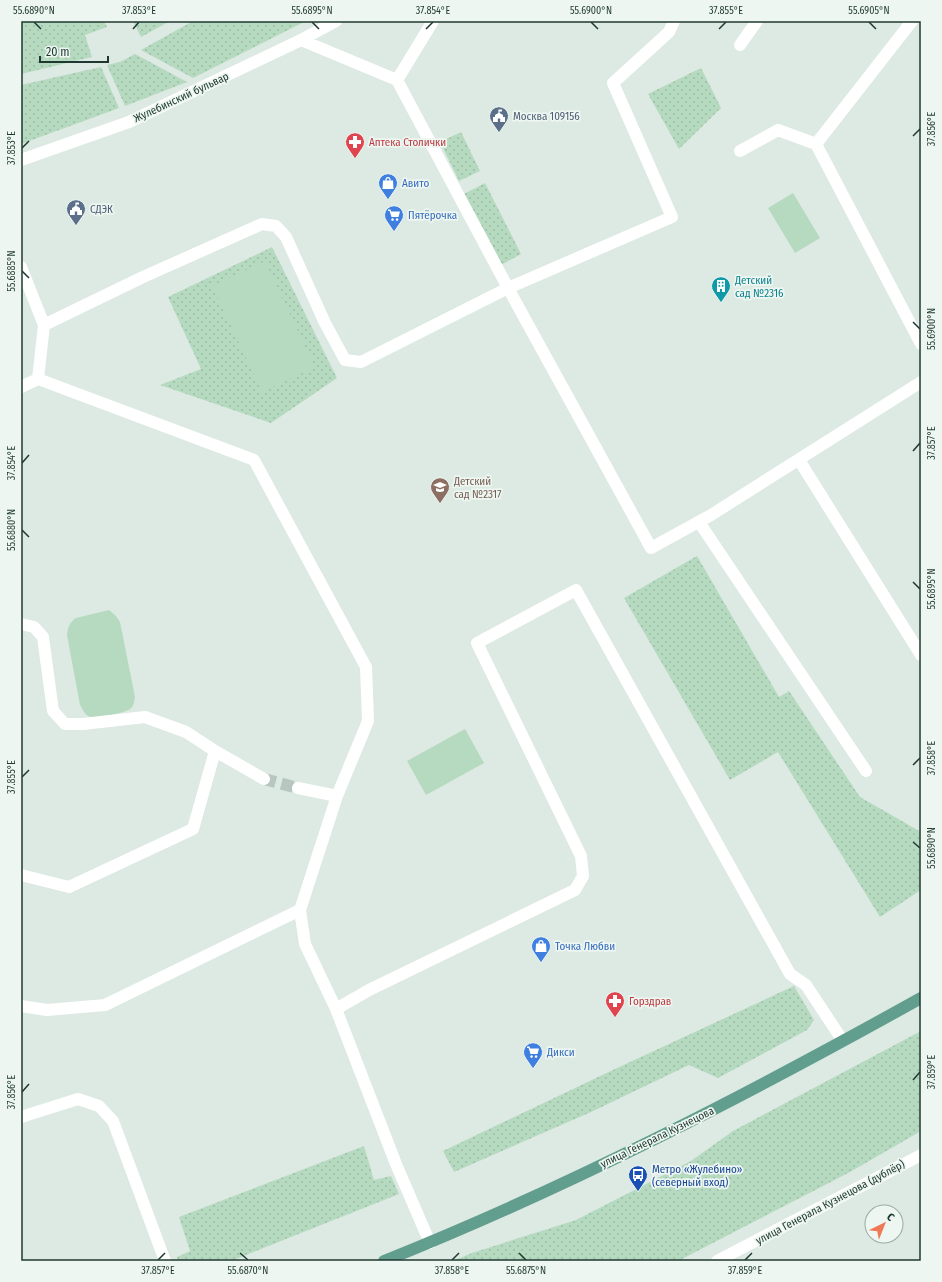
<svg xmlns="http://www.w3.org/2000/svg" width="942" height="1282" font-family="'Fira Sans Condensed',sans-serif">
  <defs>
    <pattern id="grass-dots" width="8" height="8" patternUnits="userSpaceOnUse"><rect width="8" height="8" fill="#b6dabf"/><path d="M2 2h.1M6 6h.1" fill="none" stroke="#9cbca5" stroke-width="1.8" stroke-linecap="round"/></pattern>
  </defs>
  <rect width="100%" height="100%" fill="#dde9e3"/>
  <path fill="url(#grass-dots)" d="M 21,21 L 104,21 L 107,27 L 85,35 L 92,57 L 21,74 Z
    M 133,21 L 170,21 L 141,37 Z
    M 193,21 L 306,21 L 193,78 L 141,50 Z
    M 135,54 L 187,82 L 125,106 L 107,65 L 120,62 Z
    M 101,67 L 119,108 L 21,144 L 21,85 Z
    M 701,68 L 721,108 L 679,149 L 648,94 Z
    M 461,132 L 480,171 L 459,181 L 440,142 Z
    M 485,183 L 521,254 L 501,265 L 464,194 Z
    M 272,247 L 337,378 L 271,423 L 160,385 L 201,369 L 168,297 Z
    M 697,556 L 779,697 L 789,691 L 860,797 L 921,832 L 921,890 L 880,917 L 778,752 L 730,780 L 624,598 Z
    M 794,986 L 814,1020 L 807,1030 L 718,1078 L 689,1065 L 591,1112 L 454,1172 L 443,1151 L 615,1069 Z
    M 921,1031 L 921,1131 L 850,1172 L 678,1261 L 453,1261 L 472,1253 L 576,1220 L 691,1161 L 733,1131 Z
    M 364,1146 L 374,1180 L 391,1176 L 399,1194 L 231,1261 L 178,1261 L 177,1257 L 190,1251 L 179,1217 Z"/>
  <path fill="#b6dabf" d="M 793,193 L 820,238 L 795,253 L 768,208 Z
    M 265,261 L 315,367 L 262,392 L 212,286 Z
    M 109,610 L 116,616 L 120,622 L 135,697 C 134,702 134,706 130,709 C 124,713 97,719 90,717 C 85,715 83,710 80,705 L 67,635 C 68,627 69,623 76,618 Z
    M 465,729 L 484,763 L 426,795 L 407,761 Z"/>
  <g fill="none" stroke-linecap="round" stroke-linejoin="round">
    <path stroke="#b7c6bf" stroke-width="12" stroke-dasharray="12 6" stroke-linecap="butt" d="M 264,779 L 298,788"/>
    <path stroke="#fff" stroke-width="12" d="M 301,40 L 397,80 L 433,21
      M 740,45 L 757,21
      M 397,80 L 508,288 L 651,548 L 711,515 L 921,382
      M 816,144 L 912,21
      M 740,151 L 778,130 L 816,144 L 921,344
      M 21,160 L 129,122 L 301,40 L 336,21
      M 21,267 L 44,325 L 38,379 L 254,460 L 366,667 L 368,721 L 337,796 L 300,910 L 305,944 L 336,1009 L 396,1164 L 430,1243
      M 44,325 L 143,277 L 262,224 L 276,226 L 286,237 L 325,323 L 345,360 L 361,362 L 508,288 L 672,217 L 613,83 L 669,32 L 674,21
      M 21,387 L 38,379
      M 799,460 L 921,655
      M 699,522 L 866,771
      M 21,624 L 34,627 L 43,637 L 53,711 L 65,724 L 83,724 L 145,717 L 186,732 L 215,751 L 193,829 L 69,887 L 21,875
      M 215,751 L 264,779
      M 298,788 L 337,796
      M 21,1006 L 47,1010 L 105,1005 L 300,910
      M 336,1009 L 369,990 L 575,890 L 583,876 L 581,856 L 477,643 L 576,590 L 790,974 L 806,985 L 843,1041
      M 21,1117 L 78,1099 L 99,1106 L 113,1121 L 165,1261
      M 717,1261 L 921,1155"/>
    <path stroke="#629e8e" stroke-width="12" d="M 384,1261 C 569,1187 747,1095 921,998"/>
  </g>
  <path fill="none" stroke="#1f3831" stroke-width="1.5" d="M 34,22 L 41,29M 312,22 L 319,29M 591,22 L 598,29M 869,22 L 876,29M 133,29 L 139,22M 426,29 L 433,22M 719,29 L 726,22M 913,136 L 920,129M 22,148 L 29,141M 22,271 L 29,278M 913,322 L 920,329M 913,451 L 920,443M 22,463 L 29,455M 22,530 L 29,537M 913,582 L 920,589M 913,765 L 920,758M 22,777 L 29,770M 913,842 L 920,848M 913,1080 L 920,1072M 22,1092 L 29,1084M 240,1253 L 248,1260M 519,1253 L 526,1260M 158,1260 L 165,1253M 452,1260 L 459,1253M 745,1260 L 752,1253"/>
  <defs>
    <g id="civic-pin" transform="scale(1)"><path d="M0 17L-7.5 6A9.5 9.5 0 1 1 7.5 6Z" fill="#5c6f8a" stroke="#edf6f1"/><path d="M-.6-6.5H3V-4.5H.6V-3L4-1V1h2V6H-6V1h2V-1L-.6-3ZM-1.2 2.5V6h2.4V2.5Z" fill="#fff"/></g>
    <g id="pharmacy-pin" transform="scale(1)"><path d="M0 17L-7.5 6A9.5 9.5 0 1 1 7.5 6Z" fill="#e0444e" stroke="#edf6f1"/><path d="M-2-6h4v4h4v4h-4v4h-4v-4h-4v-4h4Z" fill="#fff"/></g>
    <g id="shop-pin" transform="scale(1)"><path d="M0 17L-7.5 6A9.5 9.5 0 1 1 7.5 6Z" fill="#3f7fe0" stroke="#edf6f1"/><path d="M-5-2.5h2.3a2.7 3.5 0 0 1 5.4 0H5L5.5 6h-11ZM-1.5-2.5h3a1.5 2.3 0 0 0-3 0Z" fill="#fff"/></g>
    <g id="supermarket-pin" transform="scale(1)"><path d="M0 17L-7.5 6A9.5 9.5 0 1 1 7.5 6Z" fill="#3f7fe0" stroke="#edf6f1"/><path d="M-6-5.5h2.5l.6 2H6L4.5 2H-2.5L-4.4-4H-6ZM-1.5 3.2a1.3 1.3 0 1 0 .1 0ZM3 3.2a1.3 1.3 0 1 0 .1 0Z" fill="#fff"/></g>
    <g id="building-pin" transform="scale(1)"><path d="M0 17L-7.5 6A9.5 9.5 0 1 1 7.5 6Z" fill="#0f9aa8" stroke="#edf6f1"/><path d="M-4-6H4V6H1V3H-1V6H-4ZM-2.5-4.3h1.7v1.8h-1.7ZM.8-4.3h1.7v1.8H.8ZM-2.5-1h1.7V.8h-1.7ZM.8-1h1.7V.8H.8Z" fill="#fff"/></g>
    <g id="school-pin" transform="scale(1)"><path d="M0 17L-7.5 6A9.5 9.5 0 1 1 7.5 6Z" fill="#8d6e63" stroke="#edf6f1"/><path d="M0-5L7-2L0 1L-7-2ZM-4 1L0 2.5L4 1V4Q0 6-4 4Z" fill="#fff"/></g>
    <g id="bus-pin" transform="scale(1)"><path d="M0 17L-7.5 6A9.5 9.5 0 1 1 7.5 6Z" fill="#1a4fb4" stroke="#edf6f1"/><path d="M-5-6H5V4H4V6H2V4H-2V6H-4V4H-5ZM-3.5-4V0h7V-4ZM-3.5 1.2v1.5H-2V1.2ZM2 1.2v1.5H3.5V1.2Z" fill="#fff"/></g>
  </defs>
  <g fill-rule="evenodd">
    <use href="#civic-pin" x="499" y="116"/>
    <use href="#pharmacy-pin" x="355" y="142"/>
    <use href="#shop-pin" x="388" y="183"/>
    <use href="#civic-pin" x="76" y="209"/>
    <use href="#supermarket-pin" x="394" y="215"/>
    <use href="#building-pin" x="721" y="286"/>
    <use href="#school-pin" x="440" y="487"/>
    <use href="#shop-pin" x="541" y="946"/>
    <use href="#pharmacy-pin" x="615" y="1001"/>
    <use href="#supermarket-pin" x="533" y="1052"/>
    <use href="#bus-pin" x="638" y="1175"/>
  </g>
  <g text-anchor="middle" stroke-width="3.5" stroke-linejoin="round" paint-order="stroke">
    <g font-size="11" fill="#1f3831" stroke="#edf6f1">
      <text transform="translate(181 97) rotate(-25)" y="4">Жулебинский бульвар</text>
      <text transform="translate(657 1137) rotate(-26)" y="4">улица Генерала Кузнецова</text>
      <text transform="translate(830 1202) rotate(-28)" y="4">улица Генерала Кузнецова (дублёр)</text>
    </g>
    <g font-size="11" fill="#4e5e75" stroke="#edf6f1" text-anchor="start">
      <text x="513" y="120">Москва 109156</text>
      <text x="90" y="213">СДЭК</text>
    </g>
    <g font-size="11" fill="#be3a42" stroke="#edf6f1" text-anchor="start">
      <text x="369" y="146">Аптека Столички</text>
      <text x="629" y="1005">Горздрав</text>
    </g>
    <g font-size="11" fill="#366cbe" stroke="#edf6f1" text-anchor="start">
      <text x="402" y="187">Авито</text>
      <text x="408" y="219">Пятёрочка</text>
      <text x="555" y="950">Точка Любви</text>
      <text x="547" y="1056">Дикси</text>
    </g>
    <g font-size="11" fill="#0d838f" stroke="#edf6f1" text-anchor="start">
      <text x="735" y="284">Детский<tspan x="735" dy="13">сад №2316</tspan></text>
    </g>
    <g font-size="11" fill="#785e54" stroke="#edf6f1" text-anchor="start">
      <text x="454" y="485">Детский<tspan x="454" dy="13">сад №2317</tspan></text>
    </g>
    <g font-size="11" fill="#164399" stroke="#edf6f1" text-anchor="start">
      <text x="652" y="1173">Метро «Жулебино»<tspan x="652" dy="13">(северный вход)</tspan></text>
    </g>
  </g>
  <rect width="942" height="1282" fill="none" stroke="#edf6f1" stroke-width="44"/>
  <g transform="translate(884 1224) rotate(43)"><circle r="19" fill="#edf6f1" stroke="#9baaa4"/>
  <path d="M0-3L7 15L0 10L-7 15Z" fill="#ef7955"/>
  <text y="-6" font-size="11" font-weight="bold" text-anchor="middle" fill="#1f3831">С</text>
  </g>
  <path d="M40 56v6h68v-6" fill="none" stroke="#1f3831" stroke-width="2"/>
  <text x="46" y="56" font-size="12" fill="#1f3831" stroke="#edf6f1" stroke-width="3" paint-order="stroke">20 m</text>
  <rect x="22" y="22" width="898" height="1238" fill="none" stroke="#1f3831" stroke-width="1.5"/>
  <g font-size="10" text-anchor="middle" fill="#1f3831">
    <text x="34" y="14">55.6890°N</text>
    <text x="139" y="14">37.853°E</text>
    <text x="312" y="14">55.6895°N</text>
    <text x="433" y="14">37.854°E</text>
    <text x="591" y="14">55.6900°N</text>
    <text x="726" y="14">37.855°E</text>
    <text x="869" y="14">55.6905°N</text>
    <text transform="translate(931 129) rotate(-90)" y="4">37.856°E</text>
    <text transform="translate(11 148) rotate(-90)" y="4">37.853°E</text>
    <text transform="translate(11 271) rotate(-90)" y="4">55.6885°N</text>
    <text transform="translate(931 329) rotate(-90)" y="4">55.6900°N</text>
    <text transform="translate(931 443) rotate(-90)" y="4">37.857°E</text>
    <text transform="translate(11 463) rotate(-90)" y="4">37.854°E</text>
    <text transform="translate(11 530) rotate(-90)" y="4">55.6880°N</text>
    <text transform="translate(931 589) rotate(-90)" y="4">55.6895°N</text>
    <text transform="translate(931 758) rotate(-90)" y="4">37.858°E</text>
    <text transform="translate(11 777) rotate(-90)" y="4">37.855°E</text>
    <text transform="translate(931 848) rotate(-90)" y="4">55.6890°N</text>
    <text transform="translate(931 1072) rotate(-90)" y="4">37.859°E</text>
    <text transform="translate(11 1092) rotate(-90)" y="4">37.856°E</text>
    <text x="158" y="1274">37.857°E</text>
    <text x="248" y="1274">55.6870°N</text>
    <text x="452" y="1274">37.858°E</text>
    <text x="526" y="1274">55.6875°N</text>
    <text x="745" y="1274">37.859°E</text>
  </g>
</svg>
